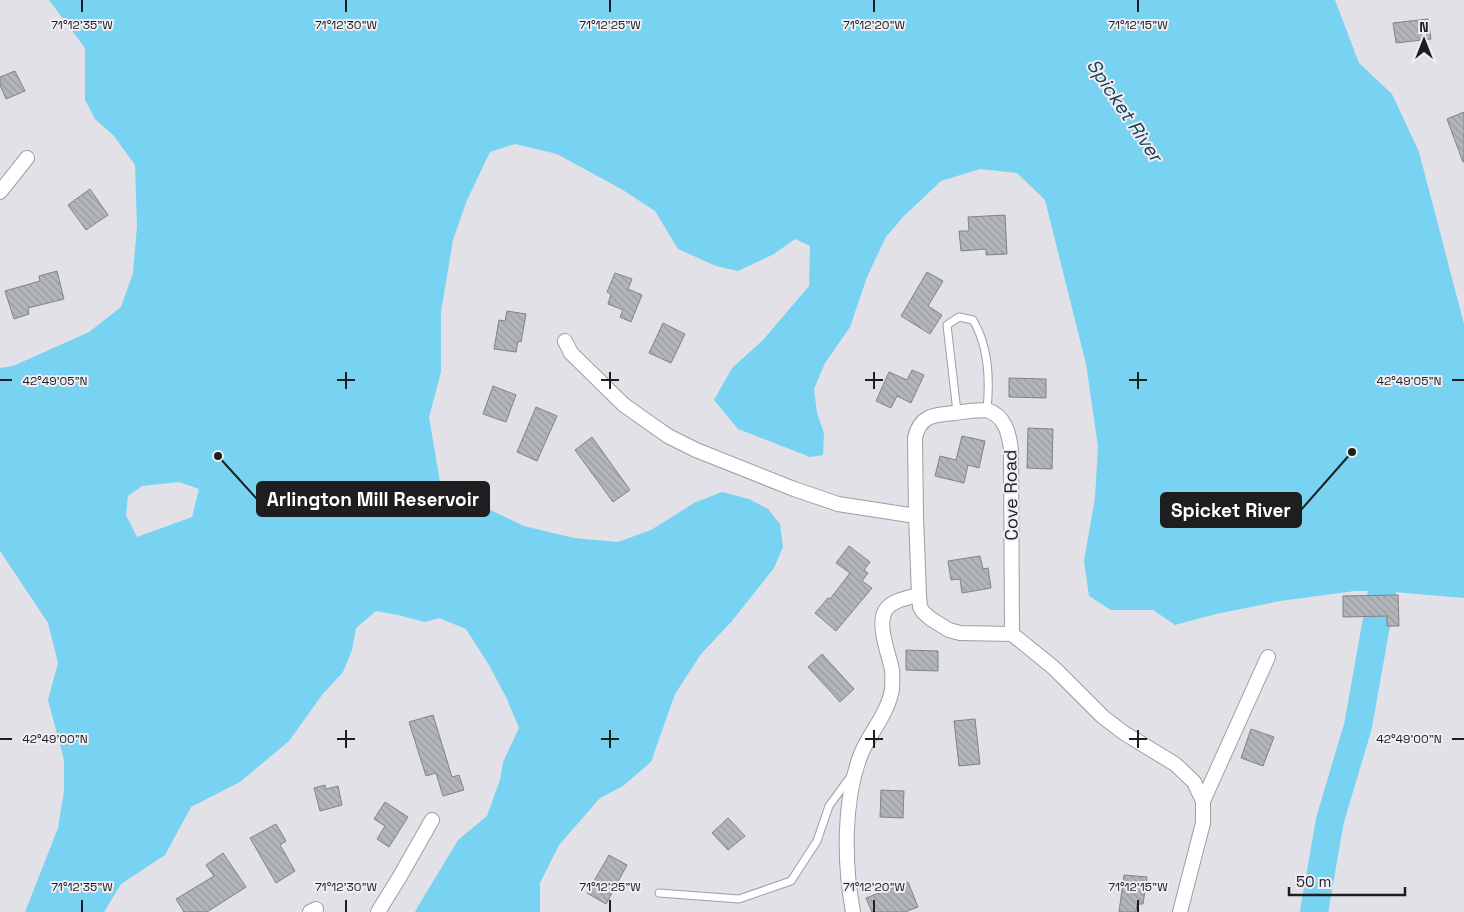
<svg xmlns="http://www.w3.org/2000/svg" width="1464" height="912" font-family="'Space Grotesk',sans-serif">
  <defs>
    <pattern id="building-back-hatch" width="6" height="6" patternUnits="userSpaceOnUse" patternTransform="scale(1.25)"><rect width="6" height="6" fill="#b2b6ba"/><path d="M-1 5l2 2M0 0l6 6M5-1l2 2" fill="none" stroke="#999ca0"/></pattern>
  </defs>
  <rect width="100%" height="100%" fill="#e2e1e7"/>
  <path fill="#78d2f2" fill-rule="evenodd" d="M 49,0 L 1335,0 L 1359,63 L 1392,94 L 1419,152 L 1464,324 L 1464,598 L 1382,591 L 1355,591 L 1280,601 L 1216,614 L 1175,625 L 1153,610 L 1111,610 L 1089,596 L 1084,561 L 1095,498 L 1098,446 L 1086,364 L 1045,200 L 1017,173 L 980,169 L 941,181 L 904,216 L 886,237 L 867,277 L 850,327 L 825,363 L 814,389 L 817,413 L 824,433 L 823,455 L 810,457 L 738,429 L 714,400 L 732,368 L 763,340 L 809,286 L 810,246 L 795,239 L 774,254 L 738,271 L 716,266 L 678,249 L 655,211 L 623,190 L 557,154 L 515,144 L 490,152 L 467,200 L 453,240 L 441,312 L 441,372 L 429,417 L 440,482 L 465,498 L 524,526 L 574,538 L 618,542 L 651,530 L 694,503 L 722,492 L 749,499 L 768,509 L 780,524 L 783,547 L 774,568 L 732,621 L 701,654 L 675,694 L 651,762 L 623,786 L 600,798 L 559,845 L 540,883 L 540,912 L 415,912 L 417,908 L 458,840 L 487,816 L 500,780 L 503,762 L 519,728 L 506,697 L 489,665 L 466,629 L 439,618 L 425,622 L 398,615 L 376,611 L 356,628 L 352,650 L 343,672 L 322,695 L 289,741 L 240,782 L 191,807 L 165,855 L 121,884 L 104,912 L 25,912 L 58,828 L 64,791 L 64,760 L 48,700 L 58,663 L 48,623 L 0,551 L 0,368 L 13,366 L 89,332 L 121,307 L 133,273 L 137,226 L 135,165 L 114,136 L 95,119 L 85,100 L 85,48 ZM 179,482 L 199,489 L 192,517 L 137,537 L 126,515 L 128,496 L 142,486 Z"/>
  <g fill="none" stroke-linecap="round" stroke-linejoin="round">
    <path stroke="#78d2f2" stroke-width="28" d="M 1314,912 L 1330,820 L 1358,726 L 1382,591 L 1374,554"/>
  </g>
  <path fill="url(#building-back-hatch)" stroke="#808388" d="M 1428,19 L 1431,39 L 1396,43 L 1393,23 Z
    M 15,71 L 25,91 L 6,99 L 0,85 L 0,77 Z
    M 1464,112 L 1464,162 L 1463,162 L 1447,119 Z
    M 90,189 L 108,215 L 86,230 L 68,205 Z
    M 1005,215 L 1007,254 L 986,255 L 986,249 L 961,251 L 959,231 L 969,231 L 968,217 Z
    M 57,271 L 64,299 L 28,308 L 29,314 L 14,319 L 5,291 L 40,281 L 39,276 Z
    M 927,272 L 943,281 L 928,306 L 942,315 L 930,334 L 901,316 Z
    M 615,273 L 632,279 L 628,289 L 642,295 L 631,322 L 620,317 L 623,310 L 608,304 L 611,294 L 607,292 Z
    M 507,311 L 526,314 L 521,342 L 518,341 L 516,352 L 494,349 L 499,320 L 505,321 Z
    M 663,323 L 685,334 L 671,363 L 649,353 Z
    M 912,370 L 924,375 L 911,403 L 897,396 L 891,408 L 876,401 L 889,372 L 907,380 Z
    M 1009,378 L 1046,379 L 1046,398 L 1009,397 Z
    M 493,386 L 516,395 L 506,422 L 483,414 Z
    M 536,407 L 557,416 L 537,461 L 517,452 Z
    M 1028,428 L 1053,429 L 1052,469 L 1027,468 Z
    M 962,436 L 985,441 L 979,468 L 968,465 L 964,483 L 935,476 L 940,456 L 956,460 Z
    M 592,437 L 630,490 L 613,502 L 575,450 Z
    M 849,546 L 870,562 L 864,570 L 868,573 L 862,581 L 872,588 L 836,631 L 815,613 L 828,598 L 830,599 L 850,573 L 836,563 Z
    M 980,556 L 983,569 L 988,568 L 991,588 L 962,593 L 960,579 L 951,580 L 948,561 Z
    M 1398,595 L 1399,626 L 1387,626 L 1387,616 L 1343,617 L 1343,596 Z
    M 906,650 L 938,651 L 938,671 L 906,670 Z
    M 822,654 L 854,689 L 840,702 L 808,667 Z
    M 433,715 L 452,777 L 459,775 L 464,790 L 443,796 L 436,773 L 426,776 L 409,722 Z
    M 975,719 L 980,764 L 959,766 L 954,721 Z
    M 1251,729 L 1274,737 L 1263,766 L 1241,758 Z
    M 325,785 L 326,789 L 338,786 L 342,805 L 320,811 L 314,788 Z
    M 881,790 L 904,791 L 903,818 L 880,817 Z
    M 385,802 L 408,817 L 389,847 L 377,839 L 385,826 L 374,819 Z
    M 728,818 L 745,836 L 728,850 L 712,833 Z
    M 276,824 L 286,841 L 280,845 L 295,871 L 276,883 L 250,838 Z
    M 223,853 L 246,887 L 207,912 L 184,912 L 176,899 L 214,876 L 206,865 Z
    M 609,855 L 627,865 L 606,904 L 587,893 Z
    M 1124,875 L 1147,877 L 1143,904 L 1137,904 L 1136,912 L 1119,912 Z
    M 908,882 L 918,907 L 905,912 L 872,912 L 866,898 Z"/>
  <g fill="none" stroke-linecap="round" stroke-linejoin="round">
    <g stroke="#9e9da3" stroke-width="9">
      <path id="service" d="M 957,412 L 947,325 L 959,317 L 973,320 C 989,347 990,379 987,410
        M 659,893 L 739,899 L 791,881 L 817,841 L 829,806 L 851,776"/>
    </g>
    <g stroke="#9e9da3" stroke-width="16">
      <path id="minor" d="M 0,192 L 27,158
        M 565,341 L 571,353 L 624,405 L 668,436 L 696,450 L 794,489 L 838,504 L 916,516
        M 919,595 L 920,607 L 923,612 L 931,619 L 949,630 L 960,633 L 1012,634 L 1054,668 L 1103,717 L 1124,733 L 1175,764 L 1194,782 L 1203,801 L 1203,823 L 1180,912
        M 1203,801 L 1268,657
        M 310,912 L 316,909
        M 378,912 L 399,878 L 432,820
        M 853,912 C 844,864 843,800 861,754 C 870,732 888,714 892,689 C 892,683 893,676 892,670 C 889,655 877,625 885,611 C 891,600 908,598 919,595 L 916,516 L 915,438 C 920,415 934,415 955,413 C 966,411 976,410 987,410 C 1005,416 1009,433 1011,450 L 1012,634"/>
    </g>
    <use href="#service" stroke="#fff" stroke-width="7"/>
    <use href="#minor" stroke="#fff" stroke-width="14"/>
  </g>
  <path fill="none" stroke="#1e1e20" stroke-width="2" d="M 82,0 L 82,12M 346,0 L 346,12M 610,0 L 610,12M 874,0 L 874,12M 1138,0 L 1138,12M 346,372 L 346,389M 610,372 L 610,389M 874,372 L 874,389M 1138,372 L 1138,389M 0,380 L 12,380M 337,380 L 355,380M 601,380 L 619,380M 865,380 L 883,380M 1129,380 L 1147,380M 1452,380 L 1464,380M 346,730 L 346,748M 610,730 L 610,748M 874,730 L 874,748M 1138,730 L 1138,748M 0,739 L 12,739M 337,739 L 355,739M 601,739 L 619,739M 865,739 L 883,739M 1129,739 L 1147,739M 1452,739 L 1464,739M 82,900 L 82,912M 346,900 L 346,912M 610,900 L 610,912M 874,900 L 874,912M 1138,900 L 1138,912"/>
  <g text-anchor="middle" stroke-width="4" stroke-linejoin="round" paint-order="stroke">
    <g font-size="18" fill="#1e1e20" stroke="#efeef4">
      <text transform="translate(1011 495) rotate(-91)" y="6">Cove Road</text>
    </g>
    <g font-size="19" font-style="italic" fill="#163f4d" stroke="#efeef4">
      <text transform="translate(1125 110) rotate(56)" y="7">Spicket River</text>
    </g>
  </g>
  <g font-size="12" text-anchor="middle" fill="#1e1e20" stroke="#efeef4" stroke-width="4" stroke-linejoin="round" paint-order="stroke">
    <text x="82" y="29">71°12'35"W</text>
    <text x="346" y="29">71°12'30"W</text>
    <text x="610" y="29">71°12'25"W</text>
    <text x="874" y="29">71°12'20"W</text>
    <text x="1138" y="29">71°12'15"W</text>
    <text x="55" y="385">42°49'05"N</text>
    <text x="1409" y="385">42°49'05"N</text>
    <text x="55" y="743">42°49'00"N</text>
    <text x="1409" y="743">42°49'00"N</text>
    <text x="82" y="891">71°12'35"W</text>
    <text x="346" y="891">71°12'30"W</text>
    <text x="610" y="891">71°12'25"W</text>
    <text x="874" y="891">71°12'20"W</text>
    <text x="1138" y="891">71°12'15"W</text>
  </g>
  <path fill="none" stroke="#1e1e20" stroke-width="2" d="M218 456L257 499M1352 452L1301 510"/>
  <g fill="#1e1e20" stroke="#efeef4" stroke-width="2">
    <circle cx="218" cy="456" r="5"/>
    <circle cx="1352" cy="452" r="5"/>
  </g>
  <g fill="#1e1e20" stroke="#1e1e20" stroke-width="2">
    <rect x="257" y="482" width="232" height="34" rx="5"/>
    <rect x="1161" y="493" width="140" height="34" rx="5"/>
  </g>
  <g font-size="19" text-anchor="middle" font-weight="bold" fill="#fff">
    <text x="373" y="506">Arlington Mill Reservoir</text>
    <text x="1231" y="517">Spicket River</text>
  </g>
  <g transform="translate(1424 40)" stroke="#efeef4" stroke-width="4" paint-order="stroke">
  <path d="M0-4L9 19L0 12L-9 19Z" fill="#1e1e20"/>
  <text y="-8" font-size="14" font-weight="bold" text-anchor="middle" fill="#1e1e20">N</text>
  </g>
  <path d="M1289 887v8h116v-8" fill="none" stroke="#1e1e20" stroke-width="2.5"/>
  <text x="1296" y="887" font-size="15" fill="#1e1e20" stroke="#efeef4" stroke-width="4" paint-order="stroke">50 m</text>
</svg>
